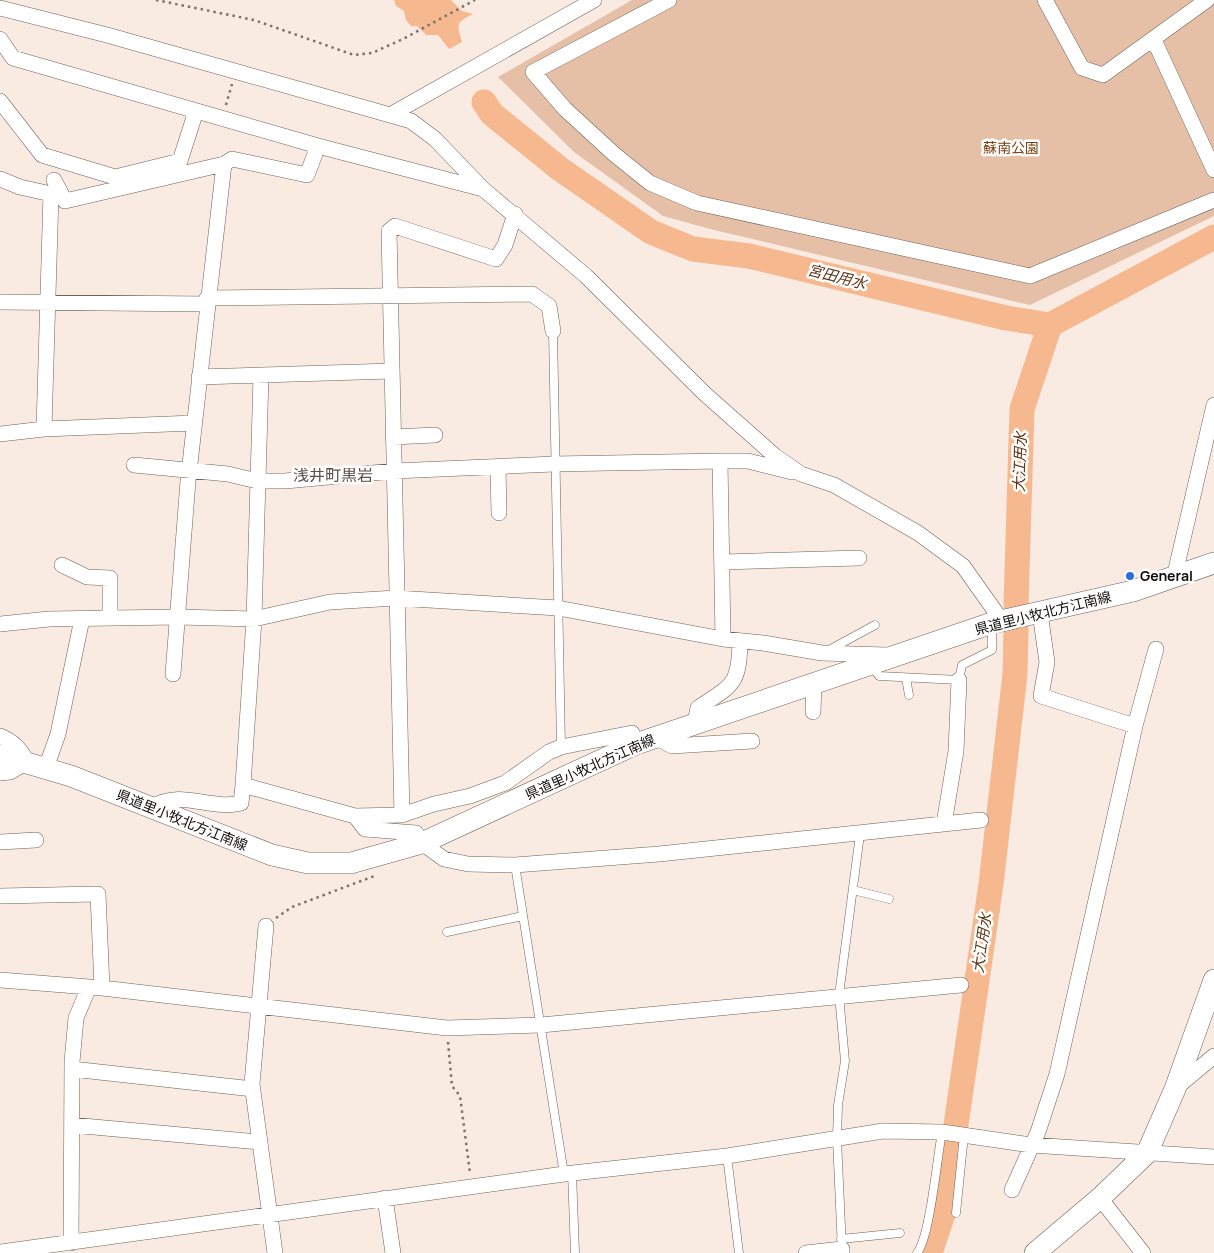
<svg xmlns="http://www.w3.org/2000/svg" width="1214" height="1253" font-family="Manrope,'Noto Sans JP',sans-serif">
  <rect width="100%" height="100%" fill="#f9ebe1"/>
  <path fill="#e6c0a6" d="M 632,0 L 1214,0 L 1214,216 L 1030,305 L 710,229 L 663,216 L 574,152 L 498,77 Z"/>
  <path fill="#f6b88e" d="M 394,0 L 451,0 L 462,11 L 473,14 C 455,23 457,24 462,42 L 449,49 L 438,35 L 426,35 L 417,26 L 411,26 L 406,20 L 404,11 L 396,6 Z"/>
  <g fill="none" stroke-linecap="round" stroke-linejoin="round">
    <path stroke="#f6b88e" stroke-width="25" d="M 484,102 L 492,114 L 560,169 L 651,232 L 693,249 L 749,256 L 1006,318 L 1050,325 L 1214,237
      M 1016,604 L 1022,409 L 1050,325
      M 930,1253 L 943,1214 L 991,884 L 1015,674 L 1016,630"/>
    <g stroke="#6d6159" stroke-width="9">
      <path id="lane" d="M 553,331 L 561,747
        M 829,650 L 875,625
        M 871,665 L 879,676 L 959,680 L 962,665 L 992,650 L 992,625
        M 906,678 L 909,695
        M 515,865 L 564,1174
        M 853,890 L 889,899
        M 447,932 L 523,916
        M 727,1156 L 739,1253
        M 572,1173 L 575,1253
        M 956,1213 L 964,1135
        M 841,1239 L 900,1233
        M 842,1249 L 837,1139 L 838,1105 L 845,1061 L 839,995 L 860,834
        M 917,1253 C 930,1237 937,1158 942,1132"/>
    </g>
    <g stroke="#6d6159" stroke-width="16">
      <path id="street" d="M 669,0 L 533,72 L 565,109 L 614,154 L 650,183 L 697,203 L 1030,276 L 1214,200
        M 1045,0 L 1082,68 L 1103,75 L 1207,0
        M 0,8 L 107,35 L 390,115 L 594,0
        M 0,39 L 13,58 L 318,146 L 483,189
        M 1154,40 L 1214,170
        M 0,101 L 42,155 L 115,177 L 180,161 L 196,111
        M 390,115 L 411,121 L 435,139 L 483,189 L 586,276 L 705,394 L 775,456 L 801,474 L 834,485 L 918,533 L 963,566 L 1002,621
        M 0,179 L 20,187 L 51,194 L 44,429
        M 54,180 L 65,201 L 224,164
        M 207,298 L 532,294 L 549,306 L 553,331
        M 0,302 L 207,304
        M 261,376 L 254,619 L 243,785 L 355,816 L 365,829 L 416,833 L 422,843 L 444,859 L 468,864 L 515,865 L 659,854 L 981,820
        M 199,377 L 392,371
        M 0,434 L 44,429 L 194,423
        M 393,437 L 435,435
        M 720,461 L 748,461 L 792,472
        M 134,465 L 228,474 L 257,481 L 285,481 L 394,471 L 554,464 L 720,461 L 723,639
        M 498,467 L 499,513
        M 723,562 L 859,558
        M 62,565 L 87,577 L 110,578 L 110,618
        M 1174,578 L 1214,405
        M 1040,613 L 1047,662 L 1041,696 L 1135,726
        M 0,624 L 49,619 L 178,617 L 254,619 L 330,602 L 396,598 L 558,608 L 723,639 L 763,643 L 822,653 L 886,655
        M 173,674 L 188,481 L 224,164 L 232,159 L 307,175 L 318,146
        M 813,712 L 814,683
        M 695,723 L 698,708 C 733,684 739,686 740,641
        M 0,736 C 13,741 21,749 27,762 L 10,772 L 0,773
        M 655,737 L 672,746 L 752,741
        M 46,768 L 58,734 L 82,619
        M 151,808 C 178,788 212,811 241,803 L 243,785
        M 402,815 L 434,804 L 470,796 L 505,783 L 549,752 L 561,747 L 632,733 L 636,744
        M 355,816 L 402,815 L 389,231 L 395,226 L 496,259 L 505,245 L 515,214
        M 944,824 L 956,751 L 959,680
        M 0,842 L 36,840
        M 0,896 L 98,894 L 102,988
        M 266,926 L 252,1084 L 275,1253
        M 0,980 L 102,988 L 447,1028 L 541,1025 L 961,985
        M 72,1069 L 253,1089
        M 1177,1087 L 1214,1056
        M 72,1125 L 259,1142
        M 1012,1190 L 1038,1132 L 1057,1074 L 1135,726 L 1156,649
        M 385,1198 L 393,1253
        M 1100,1198 L 1143,1253
        M 71,1243 L 72,1062 L 76,1018 L 89,987
        M 0,1252 L 564,1174 L 727,1156 L 883,1131 L 942,1132 L 1031,1145 L 1214,1157
        M 806,1253 L 842,1249 L 842,1253"/>
    </g>
    <g stroke="#6d6159" stroke-width="22">
      <path id="secondary" d="M 0,755 L 71,776 L 272,855 L 308,863 L 351,863 L 422,843 L 636,744 L 992,623 L 1133,591 L 1214,563
        M 1035,1253 L 1100,1198 L 1147,1153 L 1175,1089 L 1214,980"/>
    </g>
    <path stroke="#7b726c" stroke-width="2.5" stroke-dasharray="2.5 4" stroke-linecap="butt" d="M 156,0 L 254,20 L 354,55 L 372,53 L 403,39 L 475,0
      M 226,105 L 232,84
      M 276,918 L 292,907 L 377,875
      M 448,1042 L 452,1086 L 460,1096 L 470,1173"/>
    <use href="#lane" stroke="#fff" stroke-width="8"/>
    <use href="#street" stroke="#fff" stroke-width="15"/>
    <use href="#secondary" stroke="#fff" stroke-width="21"/>
  </g>
  <circle fill="#2b6fdb" stroke="#fff" stroke-width="2" cx="1130" cy="576" r="5"/>
  <g text-anchor="middle" stroke-width="5" stroke-linejoin="round" paint-order="stroke">
    <g font-size="14" fill="#7a4111" stroke="#fff">
      <text x="1011" y="153">蘇南公園</text>
    </g>
    <g font-size="14" font-weight="bold" fill="#120d0a" stroke="#fff" text-anchor="start">
      <text x="1140" y="581">General</text>
    </g>
    <g font-size="14" fill="#120d0a" stroke="#fff">
      <text transform="translate(1043 613) rotate(-14)" y="5">県道里小牧北方江南線</text>
      <text transform="translate(590 767) rotate(-24)" y="5">県道里小牧北方江南線</text>
      <text transform="translate(182 820) rotate(22)" y="5">県道里小牧北方江南線</text>
    </g>
    <g font-size="15" font-style="italic" fill="#5e3516" stroke="#fff">
      <text transform="translate(837 277) rotate(14)" y="5">宮田用水</text>
      <text transform="translate(1020 462) rotate(-88)" y="5">大江用水</text>
      <text transform="translate(982 943) rotate(-82)" y="5">大江用水</text>
    </g>
    <g font-size="16" fill="#5c5048" stroke="#fff">
      <text x="333" y="481">浅井町黒岩</text>
    </g>
  </g>
</svg>
